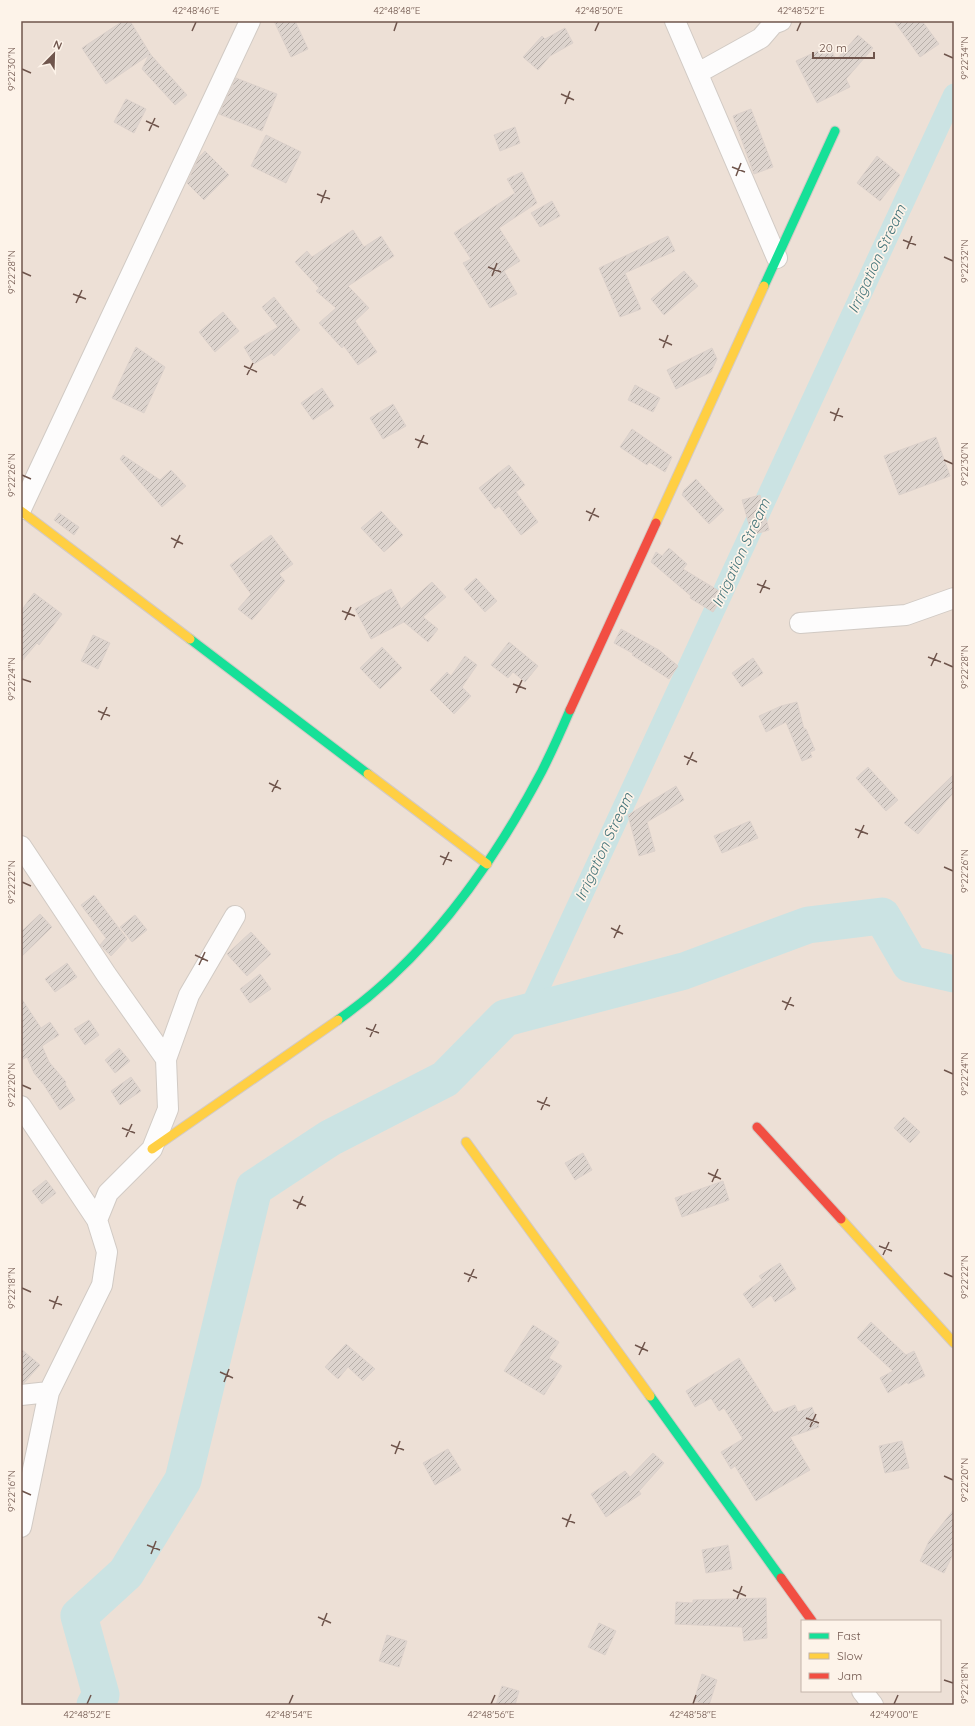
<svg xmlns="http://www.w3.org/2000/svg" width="975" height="1726" font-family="Quicksand,sans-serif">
  <defs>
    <pattern id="building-hatch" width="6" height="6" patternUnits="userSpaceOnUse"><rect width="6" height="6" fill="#ddd4ce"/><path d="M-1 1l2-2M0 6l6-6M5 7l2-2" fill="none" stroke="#b7afa9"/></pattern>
  </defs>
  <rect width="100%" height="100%" fill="#f4eee8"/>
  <path fill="#ede0d6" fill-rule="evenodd" d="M 21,21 L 954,21 L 954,1705 L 21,1705 ZM 802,1621 L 940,1621 L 940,1691 L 802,1691 Z"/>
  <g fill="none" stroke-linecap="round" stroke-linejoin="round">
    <path stroke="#cbe3e3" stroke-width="21" d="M 528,1012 L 954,94"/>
    <path stroke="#cbe3e3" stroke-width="37" d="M 95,1705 L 101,1695 L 79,1616 L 126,1573 L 183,1480 L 254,1188 L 330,1138 L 445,1079 L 505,1018 L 684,971 L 808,925 L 882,916 L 910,964 L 954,974"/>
  </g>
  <path fill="url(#building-hatch)" stroke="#dcd1cb" d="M 123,21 L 130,21 L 151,55 L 187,95 L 175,105 L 142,69 L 149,55 L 106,84 L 82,48 Z
    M 274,21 L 295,21 L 308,49 L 291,57 Z
    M 894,21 L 922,21 L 939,44 L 920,57 Z
    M 565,28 L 573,43 L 550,56 L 538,70 L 523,57 L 542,36 L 545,39 Z
    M 858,35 L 873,48 L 846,79 L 850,87 L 817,103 L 796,61 L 829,46 L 836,60 Z
    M 236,78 L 277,94 L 262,131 L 219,114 Z
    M 126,99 L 146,109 L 134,133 L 114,122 Z
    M 751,109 L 773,167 L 754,174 L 733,116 Z
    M 515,127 L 520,143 L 500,151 L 494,135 Z
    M 266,135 L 301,152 L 286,183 L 251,166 Z
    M 205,151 L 229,175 L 204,200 L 187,183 L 199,157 Z
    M 877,156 L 900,175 L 880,201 L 857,183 Z
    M 522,172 L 537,203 L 499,228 L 520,261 L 504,271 L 517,294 L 490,308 L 463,263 L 471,259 L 454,233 L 515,193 L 507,179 Z
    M 552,201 L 560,216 L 540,227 L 531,213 Z
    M 353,230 L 364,247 L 381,236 L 394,256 L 348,286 L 369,308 L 355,321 L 377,352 L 358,365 L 344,346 L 342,348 L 319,323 L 336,308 L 316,291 L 319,288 L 295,262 L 307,251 L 312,257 Z
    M 668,236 L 675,251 L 625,273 L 641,309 L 620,317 L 599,268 Z
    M 684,271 L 698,286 L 664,315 L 651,299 Z
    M 274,297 L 300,330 L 274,356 L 272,353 L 254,364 L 244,347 L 278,327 L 262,307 Z
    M 223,312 L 239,331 L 215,352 L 199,332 Z
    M 136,347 L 165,367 L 144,413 L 112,398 Z
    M 712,348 L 717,359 L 711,372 L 676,389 L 667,370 Z
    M 635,385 L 660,398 L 653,412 L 628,400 Z
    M 322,388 L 334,406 L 313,420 L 301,403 Z
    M 393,404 L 406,426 L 383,439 L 370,418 Z
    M 632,429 L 672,457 L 665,472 L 649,462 L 647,465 L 620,447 Z
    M 936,437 L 950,476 L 899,495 L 884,456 Z
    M 123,455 L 160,480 L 171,470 L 186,486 L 162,507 L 120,459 Z
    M 509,465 L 525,485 L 516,492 L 538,522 L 521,535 L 499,506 L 495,509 L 479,488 Z
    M 696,479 L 724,510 L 709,524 L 682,495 L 684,490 Z
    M 760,495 L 769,530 L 752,535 L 742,500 Z
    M 381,511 L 403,535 L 384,552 L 361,528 Z
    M 59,513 L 79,527 L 74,535 L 54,520 Z
    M 271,535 L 293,564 L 279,574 L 285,581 L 252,620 L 238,609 L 251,594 L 230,565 Z
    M 669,548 L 687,564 L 683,569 L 724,594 L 713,612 L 690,598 L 691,596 L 651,562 L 656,552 L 662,556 Z
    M 476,578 L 497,601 L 485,612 L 464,589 Z
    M 432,582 L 446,597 L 423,617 L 438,629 L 428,642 L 404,622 L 371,639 L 355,609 L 391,589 L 401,609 Z
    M 34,593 L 62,614 L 39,645 L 37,643 L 21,662 L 21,611 Z
    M 621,629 L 659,650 L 678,666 L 669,679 L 632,655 L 634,654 L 614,643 Z
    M 93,635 L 110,643 L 98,669 L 81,661 Z
    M 509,642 L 538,666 L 525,682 L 513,672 L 508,678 L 491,665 Z
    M 382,647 L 402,668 L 380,689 L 360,668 Z
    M 465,656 L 477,665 L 462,687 L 471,696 L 454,714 L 430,690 L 447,672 L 451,676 Z
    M 753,658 L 763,673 L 742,687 L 732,673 Z
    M 797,702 L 804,729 L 806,729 L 815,750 L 810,752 L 812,757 L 802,761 L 786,722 L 766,732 L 759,716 L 781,706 Z
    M 868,767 L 898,800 L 886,811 L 856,778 Z
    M 953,775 L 954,792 L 918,834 L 904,823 Z
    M 676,786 L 684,800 L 647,822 L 655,851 L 639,856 L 628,815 Z
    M 750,821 L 758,838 L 722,853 L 714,836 Z
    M 94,895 L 127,939 L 111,956 L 100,945 L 106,938 L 81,905 Z
    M 40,914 L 52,927 L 21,957 L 21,932 Z
    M 135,915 L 147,930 L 132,942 L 120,927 Z
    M 251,932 L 271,954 L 247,976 L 227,954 Z
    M 67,963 L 77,977 L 55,992 L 45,979 Z
    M 260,974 L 271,989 L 250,1003 L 240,989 Z
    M 21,998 L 41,1028 L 50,1022 L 59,1035 L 42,1046 L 49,1062 L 66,1082 L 65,1084 L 75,1100 L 60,1110 L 44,1085 L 34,1073 L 27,1057 L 21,1060 Z
    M 89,1020 L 99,1035 L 85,1045 L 74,1029 Z
    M 119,1048 L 130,1061 L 115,1073 L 105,1060 Z
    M 131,1077 L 141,1091 L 120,1105 L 111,1091 Z
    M 904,1117 L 920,1132 L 910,1143 L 894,1128 Z
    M 583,1153 L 592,1170 L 575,1180 L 565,1163 Z
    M 46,1180 L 56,1193 L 42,1204 L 32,1191 Z
    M 723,1181 L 729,1200 L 682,1217 L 675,1198 Z
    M 780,1263 L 796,1289 L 775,1302 L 771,1295 L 753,1308 L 743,1294 L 762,1280 L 759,1276 Z
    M 871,1322 L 906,1355 L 914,1351 L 925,1376 L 908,1384 L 907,1382 L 888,1393 L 880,1378 L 893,1371 L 857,1338 Z
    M 533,1325 L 559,1342 L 549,1358 L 562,1366 L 544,1395 L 504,1371 Z
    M 346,1344 L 375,1369 L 363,1381 L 348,1367 L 338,1379 L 325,1367 Z
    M 21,1349 L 40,1365 L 24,1383 L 21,1383 Z
    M 739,1358 L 774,1413 L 795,1405 L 798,1412 L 812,1407 L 819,1427 L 790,1437 L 810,1470 L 756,1501 L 735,1466 L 731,1469 L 721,1452 L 743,1439 L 724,1408 L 719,1411 L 711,1398 L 695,1407 L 686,1391 Z
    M 902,1441 L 909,1468 L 885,1473 L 879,1446 Z
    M 448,1449 L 461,1470 L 435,1485 L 423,1463 Z
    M 653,1453 L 664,1463 L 639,1491 L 641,1494 L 606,1517 L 591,1494 L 625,1471 L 630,1477 Z
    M 954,1509 L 954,1552 L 944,1573 L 920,1561 L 929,1541 Z
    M 728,1545 L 732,1569 L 706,1573 L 702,1550 Z
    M 766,1598 L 767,1638 L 744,1641 L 742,1627 L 675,1624 L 676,1602 L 693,1603 L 693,1600 Z
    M 599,1623 L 616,1631 L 605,1655 L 588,1647 Z
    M 387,1635 L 407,1641 L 399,1667 L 379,1661 Z
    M 702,1674 L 717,1680 L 709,1705 L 694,1701 Z
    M 502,1686 L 519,1691 L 515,1705 L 496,1705 Z"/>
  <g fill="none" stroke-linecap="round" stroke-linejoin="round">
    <g stroke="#d1cac4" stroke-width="22">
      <path id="street" d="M 675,21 L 777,258
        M 698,73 L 761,38 L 773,24 L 781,21
        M 21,509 L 250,21
        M 800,623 L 906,615 L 954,598
        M 21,846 L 106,974 L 166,1059
        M 21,1106 L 97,1220
        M 21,1395 L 49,1392
        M 21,1527 L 49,1392 L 102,1285 L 107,1252 L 97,1220 L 108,1193 L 152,1149 L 168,1109 L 166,1059 L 189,995 L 235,916
        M 862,1691 L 873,1705"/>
    </g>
    <g stroke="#d3cac5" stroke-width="11">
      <path id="fast" d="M 764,286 L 835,131
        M 190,639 L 368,774
        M 338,1020 C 426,959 493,864 542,771 C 552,751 561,731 570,710
        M 650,1396 L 781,1578"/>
    </g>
    <g stroke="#d3cac5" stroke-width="11">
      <path id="slow" d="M 21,511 L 190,639
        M 656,523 L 764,286
        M 368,774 L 487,864
        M 466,1142 L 650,1396
        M 152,1149 L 338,1020
        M 841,1219 L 954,1343"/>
    </g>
    <g stroke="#d3cac5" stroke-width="11">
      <path id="jam" d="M 570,710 L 656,523
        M 757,1127 L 841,1219
        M 781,1578 L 812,1621"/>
    </g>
    <use href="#street" stroke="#fdfcfc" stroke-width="20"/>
    <use href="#fast" stroke="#16e098" stroke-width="9"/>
    <use href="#slow" stroke="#ffcf43" stroke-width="9"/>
    <use href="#jam" stroke="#f24e42" stroke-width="9"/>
  </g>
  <path fill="none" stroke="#6f554c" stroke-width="1.5" d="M 192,31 L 196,22M 394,31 L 397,22M 595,31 L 599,22M 797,31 L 801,22M 944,54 L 953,58M 22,69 L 31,73M 561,94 L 574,100M 565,104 L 570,91M 146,121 L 159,127M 149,131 L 155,118M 732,167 L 745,172M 736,176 L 741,163M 317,194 L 330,199M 321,203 L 326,190M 903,240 L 916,245M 907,249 L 912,236M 944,257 L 953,261M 488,267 L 501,272M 22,272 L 31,276M 492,276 L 497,263M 73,294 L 86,299M 76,303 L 82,290M 659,339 L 672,345M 663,348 L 668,335M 244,366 L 257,372M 247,375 L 253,363M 830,412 L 843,417M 834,421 L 839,408M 415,439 L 428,444M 418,448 L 424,435M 944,460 L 953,464M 22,475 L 31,479M 586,511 L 599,517M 589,521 L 595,508M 171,538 L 183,544M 174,548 L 180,535M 757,584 L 770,589M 760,593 L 766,580M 342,611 L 355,616M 345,620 L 351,607M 928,657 L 941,662M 944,663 L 953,667M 931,666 L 937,653M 22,679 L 31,682M 513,684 L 526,689M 516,693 L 522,680M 98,711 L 110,716M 101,720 L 107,707M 684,756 L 697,762M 687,765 L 693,752M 269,783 L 281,789M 272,792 L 278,780M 855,829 L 868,834M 858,838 L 864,825M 440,856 L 452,861M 443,865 L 449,852M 944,867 L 953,871M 22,882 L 31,886M 611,928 L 623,934M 614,938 L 620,925M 195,955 L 208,961M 199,965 L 205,952M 782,1001 L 794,1006M 785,1010 L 791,997M 366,1028 L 379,1033M 370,1037 L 376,1024M 944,1070 L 953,1074M 22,1085 L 31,1089M 537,1101 L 550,1106M 541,1110 L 547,1097M 122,1128 L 135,1133M 126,1137 L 132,1124M 708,1173 L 721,1179M 712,1182 L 718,1169M 293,1200 L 306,1206M 297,1209 L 303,1196M 879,1246 L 892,1251M 883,1255 L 889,1242M 464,1273 L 477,1278M 944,1273 L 953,1277M 468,1282 L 474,1269M 22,1288 L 31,1292M 49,1300 L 62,1305M 53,1309 L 58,1296M 635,1345 L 648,1351M 639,1355 L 645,1342M 220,1372 L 233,1378M 224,1382 L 229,1369M 806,1418 L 819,1423M 810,1427 L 816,1414M 391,1445 L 404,1450M 395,1454 L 400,1441M 944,1476 L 953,1480M 22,1491 L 31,1495M 562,1518 L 575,1523M 566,1527 L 571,1514M 147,1545 L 160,1550M 151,1554 L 156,1541M 733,1590 L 746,1596M 737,1599 L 742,1586M 318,1617 L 331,1623M 322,1626 L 327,1613M 944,1680 L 953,1683M 87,1704 L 91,1695M 289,1704 L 293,1695M 491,1704 L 495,1695M 693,1704 L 696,1695M 894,1704 L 898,1695"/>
  <g text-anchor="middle" stroke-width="3.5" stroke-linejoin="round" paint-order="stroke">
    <g font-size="15" font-style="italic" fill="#45757a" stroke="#fdf3e9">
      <text transform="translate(877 259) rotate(-65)" y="5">Irrigation Stream</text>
      <text transform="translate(741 553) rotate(-65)" y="5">Irrigation Stream</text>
      <text transform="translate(604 847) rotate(-65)" y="5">Irrigation Stream</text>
    </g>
  </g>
  <rect width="975" height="1726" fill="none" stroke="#fdf3e9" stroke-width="44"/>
  <rect x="801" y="1620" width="140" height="72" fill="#fdf3e9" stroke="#c4b4aa"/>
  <rect x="809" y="1633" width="20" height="6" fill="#16e098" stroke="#c4b4aa"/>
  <text x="837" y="1640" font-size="12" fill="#6f554c">Fast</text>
  <rect x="809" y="1653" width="20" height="6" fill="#ffcf43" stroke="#c4b4aa"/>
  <text x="837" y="1660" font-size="12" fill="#6f554c">Slow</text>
  <rect x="809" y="1673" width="20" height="6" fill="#f24e42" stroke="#c4b4aa"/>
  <text x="837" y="1680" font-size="12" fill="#6f554c">Jam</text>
  <g transform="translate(54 54) rotate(23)" stroke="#fdf3e9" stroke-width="3" paint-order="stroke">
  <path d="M0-3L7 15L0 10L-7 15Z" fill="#6f554c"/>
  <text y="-6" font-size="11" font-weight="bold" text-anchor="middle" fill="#6f554c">N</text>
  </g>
  <path d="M813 52v6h61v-6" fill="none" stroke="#6f554c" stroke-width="2"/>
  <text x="819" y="52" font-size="12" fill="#6f554c" stroke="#fdf3e9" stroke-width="3" paint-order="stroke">20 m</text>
  <rect x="22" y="22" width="931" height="1682" fill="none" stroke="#6f554c" stroke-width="1.5"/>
  <g font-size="10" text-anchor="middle" fill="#6f554c">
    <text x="196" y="14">42°48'46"E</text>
    <text x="397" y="14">42°48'48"E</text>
    <text x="599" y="14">42°48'50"E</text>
    <text x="801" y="14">42°48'52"E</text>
    <text transform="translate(964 58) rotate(-90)" y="4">9°22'34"N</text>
    <text transform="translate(11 69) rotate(-90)" y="4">9°22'30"N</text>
    <text transform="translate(964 261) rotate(-90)" y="4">9°22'32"N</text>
    <text transform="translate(11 272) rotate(-90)" y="4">9°22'28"N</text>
    <text transform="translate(964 464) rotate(-90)" y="4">9°22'30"N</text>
    <text transform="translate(11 475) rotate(-90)" y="4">9°22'26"N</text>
    <text transform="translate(964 667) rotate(-90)" y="4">9°22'28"N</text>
    <text transform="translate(11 679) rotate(-90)" y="4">9°22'24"N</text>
    <text transform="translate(964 871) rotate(-90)" y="4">9°22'26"N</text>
    <text transform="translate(11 882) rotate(-90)" y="4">9°22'22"N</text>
    <text transform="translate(964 1074) rotate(-90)" y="4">9°22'24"N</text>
    <text transform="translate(11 1085) rotate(-90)" y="4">9°22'20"N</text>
    <text transform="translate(964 1277) rotate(-90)" y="4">9°22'22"N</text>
    <text transform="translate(11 1288) rotate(-90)" y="4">9°22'18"N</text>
    <text transform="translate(964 1480) rotate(-90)" y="4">9°22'20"N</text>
    <text transform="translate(11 1491) rotate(-90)" y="4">9°22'16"N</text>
    <text transform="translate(964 1683) rotate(-90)" y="4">9°22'18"N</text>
    <text x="87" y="1718">42°48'52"E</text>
    <text x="289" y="1718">42°48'54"E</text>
    <text x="491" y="1718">42°48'56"E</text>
    <text x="693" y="1718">42°48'58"E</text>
    <text x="894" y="1718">42°49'00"E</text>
  </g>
</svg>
